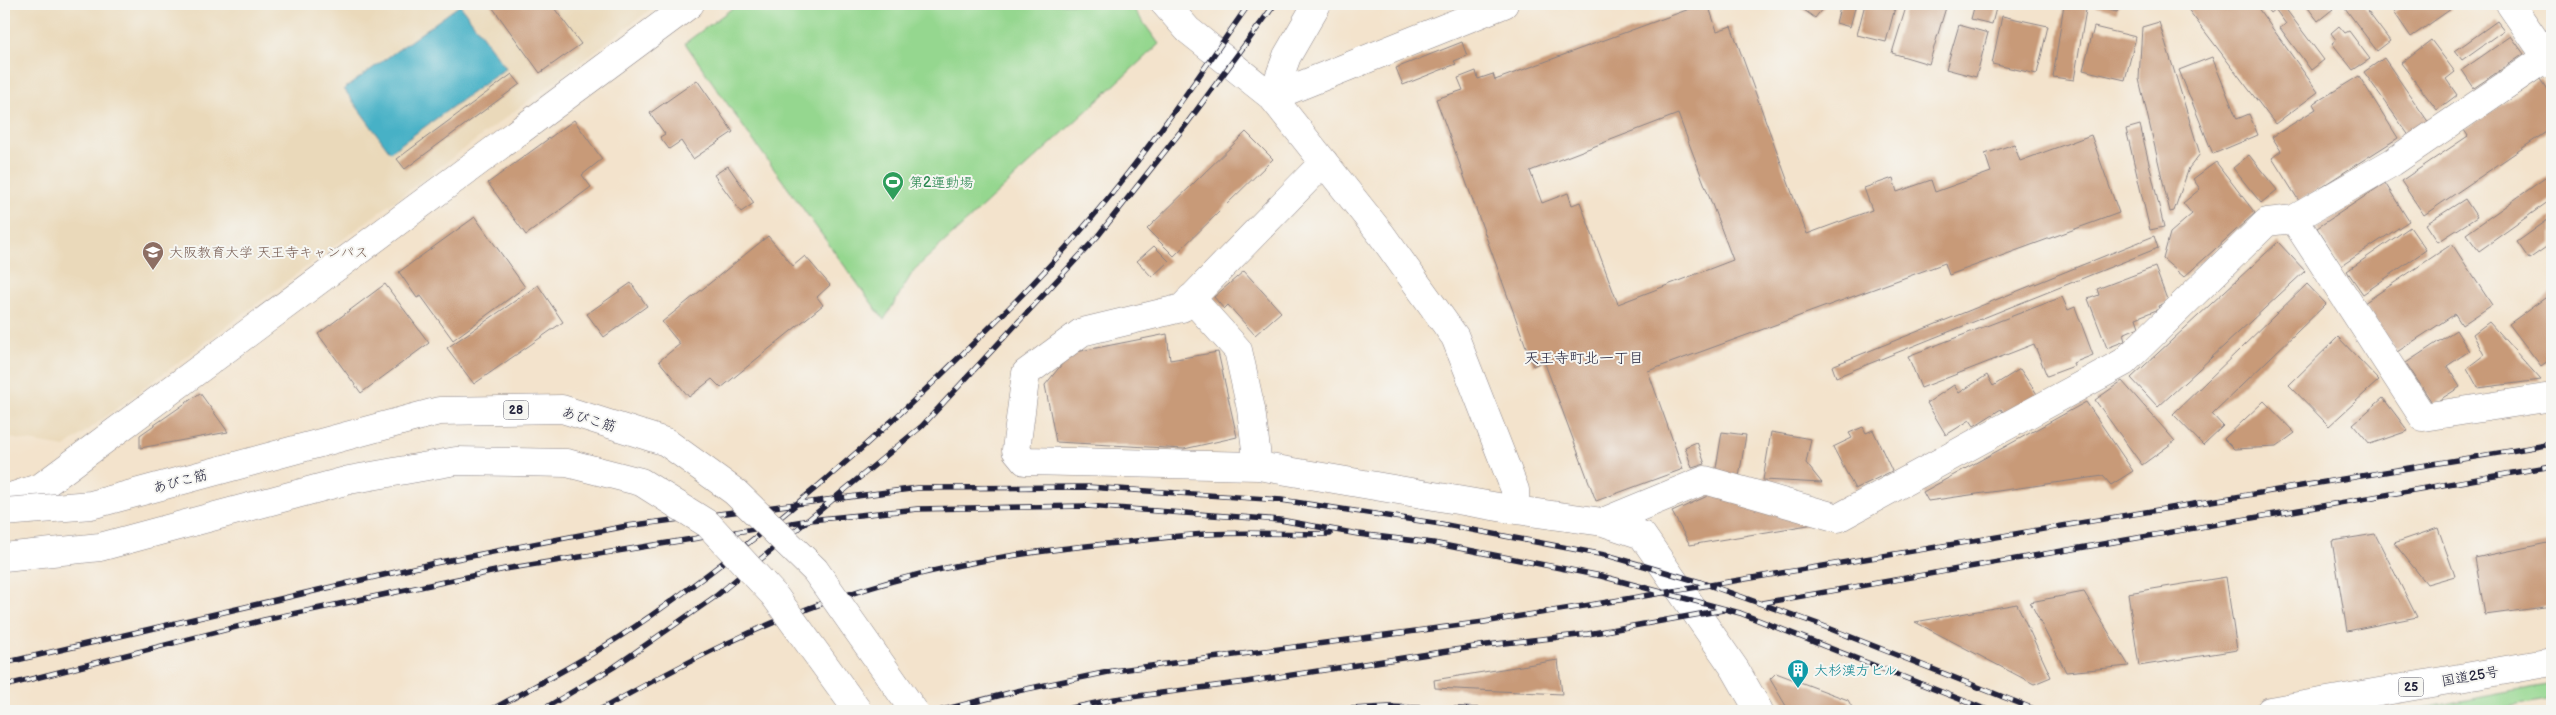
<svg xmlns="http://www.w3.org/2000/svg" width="2556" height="715" font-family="'Balsamiq Sans','Klee One',sans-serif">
  <rect width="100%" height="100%" fill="#f6f6f2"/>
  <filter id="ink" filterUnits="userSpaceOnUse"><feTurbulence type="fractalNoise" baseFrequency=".02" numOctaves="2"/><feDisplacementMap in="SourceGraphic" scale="10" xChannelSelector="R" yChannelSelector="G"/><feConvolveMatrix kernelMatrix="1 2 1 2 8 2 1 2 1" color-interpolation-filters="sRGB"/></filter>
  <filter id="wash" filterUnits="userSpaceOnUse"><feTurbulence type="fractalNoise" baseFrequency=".0096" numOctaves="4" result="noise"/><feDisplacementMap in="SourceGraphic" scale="20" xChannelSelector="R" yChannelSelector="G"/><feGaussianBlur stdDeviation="1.12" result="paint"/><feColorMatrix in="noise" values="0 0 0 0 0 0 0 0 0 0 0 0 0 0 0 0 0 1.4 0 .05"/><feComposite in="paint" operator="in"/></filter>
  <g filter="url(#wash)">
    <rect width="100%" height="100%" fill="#f3e3cc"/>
    <path fill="#ead9ba" d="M 4,4 L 658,4 L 65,447 L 9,438 L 4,431 Z"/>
    <path fill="#95d78f" stroke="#5c7c65" d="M 738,4 L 1130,4 L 1159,44 L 914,270 L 884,320 L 747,132 L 685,43 Z
      M 2552,684 L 2552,699 L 2486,711 L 2407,711 Z"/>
    <path fill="#47b1c6" stroke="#346a80" d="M 460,5 L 506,68 L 390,152 L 344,89 Z"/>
    <g id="blocks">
      <path fill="#c89a78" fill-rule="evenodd" d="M 490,4 L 551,4 L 581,44 L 540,73 Z
        M 1703,4 L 1708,4 L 1717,31 L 1731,26 L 1807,234 L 1872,210 L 1864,188 L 1893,178 L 1897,192 L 1931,180 L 1935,192 L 1991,172 L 1985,154 L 2014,144 L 2020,161 L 2091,135 L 2119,213 L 1949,275 L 1945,263 L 1648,371 L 1683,469 L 1596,501 L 1544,361 L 1533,366 L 1436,99 L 1463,90 L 1458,78 L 1476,71 L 1478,79 L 1493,74 L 1495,80 ZM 1678,114 L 1733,260 L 1618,304 L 1580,202 L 1572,205 L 1568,193 L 1542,203 L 1530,171 Z
        M 1802,4 L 1826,4 L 1815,18 L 1800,7 Z
        M 1841,4 L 1856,4 L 1850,27 L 1836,23 Z
        M 1865,4 L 1896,4 L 1886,42 L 1857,35 Z
        M 1907,4 L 1947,4 L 1929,64 L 1892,53 Z
        M 1975,4 L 1997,4 L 1992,24 L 1971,19 Z
        M 2064,4 L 2087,4 L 2074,80 L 2053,77 Z
        M 2096,4 L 2119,4 L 2117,12 L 2096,7 Z
        M 2184,4 L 2255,4 L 2318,92 L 2275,124 Z
        M 2263,4 L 2282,4 L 2324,60 L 2311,70 L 2280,28 L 2286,24 L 2275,9 L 2270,13 Z
        M 2305,4 L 2329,4 L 2333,9 L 2318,21 Z
        M 2351,4 L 2362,4 L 2390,41 L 2377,51 L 2345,8 Z
        M 2406,4 L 2448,4 L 2451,9 L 2411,37 L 2394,12 Z
        M 2002,16 L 2048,26 L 2037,74 L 1992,64 Z
        M 2497,21 L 2504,30 L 2462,60 L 2455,51 Z
        M 2159,22 L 2200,154 L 2189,168 L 2174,211 L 2170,212 L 2139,79 L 2142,27 Z
        M 1959,25 L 1988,33 L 1976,77 L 1946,69 Z
        M 2339,26 L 2345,33 L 2349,31 L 2370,59 L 2353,70 L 2332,43 L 2336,40 L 2331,33 Z
        M 2094,27 L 2136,37 L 2125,80 L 2083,70 Z
        M 2511,36 L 2524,54 L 2474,88 L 2462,70 Z
        M 2431,40 L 2455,72 L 2446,79 L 2457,95 L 2437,110 L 2401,63 Z
        M 1462,42 L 1467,56 L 1454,61 L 1456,64 L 1403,85 L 1396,68 Z
        M 2212,57 L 2237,119 L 2249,114 L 2258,135 L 2213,154 L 2179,70 Z
        M 2384,58 L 2429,123 L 2410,137 L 2364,72 Z
        M 512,74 L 520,84 L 405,169 L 397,159 Z
        M 2359,76 L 2398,138 L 2299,201 L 2272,158 L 2281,151 L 2272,137 L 2316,109 L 2313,104 Z
        M 2540,79 L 2552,97 L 2552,128 L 2424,215 L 2401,181 L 2468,136 L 2464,130 Z
        M 697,80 L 733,132 L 693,159 L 681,141 L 669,149 L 660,137 L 665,134 L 650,113 Z
        M 574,120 L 602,159 L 582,175 L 591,187 L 526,235 L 488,183 Z
        M 2140,125 L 2164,227 L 2150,230 L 2126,129 Z
        M 1246,132 L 1273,159 L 1174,256 L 1147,229 Z
        M 2249,155 L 2277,190 L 2261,203 L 2233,168 Z
        M 2216,162 L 2255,213 L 2184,277 L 2163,259 L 2170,233 L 2192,214 L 2183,203 L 2200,189 L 2193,179 Z
        M 728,166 L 754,203 L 741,212 L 714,175 Z
        M 2552,173 L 2552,199 L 2479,251 L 2466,234 Z
        M 2385,183 L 2409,221 L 2341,266 L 2317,228 Z
        M 2465,199 L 2477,217 L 2438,242 L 2426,224 Z
        M 475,217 L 525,287 L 453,340 L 421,296 L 417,298 L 399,272 Z
        M 2552,217 L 2552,243 L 2529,259 L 2517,242 Z
        M 2410,227 L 2426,250 L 2363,294 L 2347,271 Z
        M 768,236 L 793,266 L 805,256 L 830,285 L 817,297 L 823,305 L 721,388 L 712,379 L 689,397 L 659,361 L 680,344 L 662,322 Z
        M 2154,236 L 2158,248 L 1836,377 L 1832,366 Z
        M 2278,242 L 2305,271 L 2158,407 L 2131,378 Z
        M 2452,244 L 2492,305 L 2462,325 L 2455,314 L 2397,352 L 2364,303 Z
        M 1154,246 L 1169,261 L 1152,277 L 1137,261 Z
        M 2155,267 L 2168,302 L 2158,306 L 2159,309 L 2136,318 L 2139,327 L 2123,334 L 2125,341 L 2107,348 L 2088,299 L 2099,295 L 2097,289 Z
        M 1244,271 L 1281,312 L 1255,335 L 1228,305 L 1224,309 L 1214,297 Z
        M 631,283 L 647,306 L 604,337 L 587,314 Z
        M 385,284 L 429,343 L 361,393 L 318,334 Z
        M 2307,284 L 2326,304 L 2212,414 L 2223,426 L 2203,445 L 2173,414 Z
        M 538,285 L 563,322 L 474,384 L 447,348 Z
        M 2552,293 L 2552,358 L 2541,366 L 2509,324 Z
        M 2062,297 L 2068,310 L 2075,307 L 2093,355 L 2073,363 L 2074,366 L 2047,376 L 2034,344 L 1921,388 L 1908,356 Z
        M 2489,322 L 2541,380 L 2478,388 L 2467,368 L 2484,355 L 2473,334 Z
        M 2456,330 L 2469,351 L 2447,366 L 2460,387 L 2433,404 L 2406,363 Z
        M 1167,334 L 1170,360 L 1218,352 L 1237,437 L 1184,449 L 1056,442 L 1045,385 L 1071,353 Z
        M 2338,337 L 2379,380 L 2329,426 L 2289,385 Z
        M 2020,369 L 2039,397 L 2006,417 L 2001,409 L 1974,426 L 1970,420 L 1946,435 L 1927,403 L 1954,385 L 1959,393 L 1987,375 L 1993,386 Z
        M 2122,381 L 2175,441 L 2142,465 L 2095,400 Z
        M 200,393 L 228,432 L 140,448 L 140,435 Z
        M 2383,398 L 2408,431 L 2370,444 L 2353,424 Z
        M 2264,401 L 2295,433 L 2276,447 L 2234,449 L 2224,439 Z
        M 2086,402 L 2133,471 L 2111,485 L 2103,476 L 1928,501 L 1923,492 Z
        M 1863,427 L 1866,433 L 1873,430 L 1892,471 L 1855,489 L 1833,447 L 1852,438 L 1849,433 Z
        M 1722,432 L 1746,435 L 1739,477 L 1715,474 Z
        M 1771,432 L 1811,439 L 1806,463 L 1822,483 L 1763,480 Z
        M 1697,442 L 1705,464 L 1692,468 L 1685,447 Z
        M 1721,490 L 1814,524 L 1690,545 L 1672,512 Z
        M 2438,528 L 2455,576 L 2427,584 L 2394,543 Z
        M 2375,534 L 2417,617 L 2347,631 L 2332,541 Z
        M 2552,542 L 2552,606 L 2485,615 L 2475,558 Z
        M 2226,577 L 2237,650 L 2139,666 L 2128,593 Z
        M 2084,592 L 2129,666 L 2066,672 L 2030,602 Z
        M 2017,604 L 2051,677 L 2034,684 L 1915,622 Z
        M 1558,660 L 1562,694 L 1435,688 L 1434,680 Z
        M 1776,673 L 1848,700 L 1854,711 L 1789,711 L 1770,679 Z"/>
    </g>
  </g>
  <g filter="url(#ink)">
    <use href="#blocks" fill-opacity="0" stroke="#8a8284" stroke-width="1"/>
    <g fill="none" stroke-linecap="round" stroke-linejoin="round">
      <g stroke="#8a8284" stroke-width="29">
        <path id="street" d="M 1165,4 L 1188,30 L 1272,97 L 1504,4
          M 1317,4 L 1287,56 L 1272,97 L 1381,234 L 1455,337 L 1515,490 L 1516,510 L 1258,466 L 1025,461 L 1016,450 L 1026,373 L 1082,332 L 1182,308 L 1324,162
          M 2510,4 L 2552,65
          M 2294,219 L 2423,417 L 2552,397
          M 1191,298 L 1238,350 L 1251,409 L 1258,466
          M 4,499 L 41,487 L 690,4
          M 1516,510 L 1603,522 L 1642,535 L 1735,669 L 1759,711
          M 1603,522 L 1705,480 L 1838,518 L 2124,362 L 2267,222 L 2294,219 L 2393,162 L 2547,57"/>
      </g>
      <g stroke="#8a8284" stroke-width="29">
        <path id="highway" d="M 2270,711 L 2552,662"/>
      </g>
      <use href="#street" stroke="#fff" stroke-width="28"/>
      <use href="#highway" stroke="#fff" stroke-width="28"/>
      <g stroke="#22223b" stroke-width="5.5">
        <path id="rail" d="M 1762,603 L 2552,466
          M 4,663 L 435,563 L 627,526 L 918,488 L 1088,487 L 1281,500 L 1441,524 L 1610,556 L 1700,582 L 1818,624 L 2039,711
          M 4,686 L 264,620 L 505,569 L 810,520 L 918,509 L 1087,506 L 1280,520 L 1358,534 L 1433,543 L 1601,576 L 1740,613 L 1990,711
          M 489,711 C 545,681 601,651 652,615 C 754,543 850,462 940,376 C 989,328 1039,280 1083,228 C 1144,158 1196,80 1249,4
          M 540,711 L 614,667 L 716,596 L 922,426 L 1097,237 L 1185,126 L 1275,4
          M 598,711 C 682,664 768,619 859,591 C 947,563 1036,550 1127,542 C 1154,539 1181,535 1207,534 C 1248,532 1289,534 1330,534
          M 939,711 L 1017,691 L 1113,671 L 1484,622 L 1584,606 L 2552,444
          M 1058,711 L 1115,699 L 1246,682 L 1487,645 L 1588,634 L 1723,610
          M 1313,711 L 1389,707 L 1512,711"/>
      </g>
      <use href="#rail" stroke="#f6f6f2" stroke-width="4" stroke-dasharray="11" stroke-linecap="butt"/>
      <g stroke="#8a8284" stroke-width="29" stroke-linecap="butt">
        <path id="primary-bridge" d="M 4,512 L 91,505 L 439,411 L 562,409 L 666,442 L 735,492 L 815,570 L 914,711
          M 4,557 L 100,547 L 349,480 L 456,461 L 567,463 L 641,482 L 708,524 L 774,595 L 858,711"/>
      </g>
      <use href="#primary-bridge" stroke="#fff" stroke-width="28"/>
    </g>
  </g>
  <defs>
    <g id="stadium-pin" transform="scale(1.125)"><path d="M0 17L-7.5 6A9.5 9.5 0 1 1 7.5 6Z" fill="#2e9e5b" stroke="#f6f6f2"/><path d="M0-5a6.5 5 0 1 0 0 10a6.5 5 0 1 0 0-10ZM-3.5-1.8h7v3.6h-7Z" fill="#fff"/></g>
    <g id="university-pin" transform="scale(1.125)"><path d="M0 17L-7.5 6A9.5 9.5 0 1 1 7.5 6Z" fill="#8d6e63" stroke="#f6f6f2"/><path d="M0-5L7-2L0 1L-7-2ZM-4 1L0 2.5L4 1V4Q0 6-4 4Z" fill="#fff"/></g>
    <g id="building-pin" transform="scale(1.125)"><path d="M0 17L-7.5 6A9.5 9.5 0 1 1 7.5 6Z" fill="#0f9aa8" stroke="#f6f6f2"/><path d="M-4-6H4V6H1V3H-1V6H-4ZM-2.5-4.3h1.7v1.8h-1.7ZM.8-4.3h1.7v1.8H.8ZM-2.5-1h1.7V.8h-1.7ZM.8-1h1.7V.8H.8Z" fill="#fff"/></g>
  </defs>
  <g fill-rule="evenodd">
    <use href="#stadium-pin" x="893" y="182"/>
    <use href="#university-pin" x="153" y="252"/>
    <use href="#building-pin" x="1798" y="670"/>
  </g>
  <g text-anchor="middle" stroke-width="4" stroke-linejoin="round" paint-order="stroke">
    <g fill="#f6f6f2" stroke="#626272" stroke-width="1">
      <rect x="503.5" y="400.5" width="25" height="19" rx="4"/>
      <rect x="2398.5" y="677.5" width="25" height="19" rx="4"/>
    </g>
    <g font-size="12" font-weight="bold" fill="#22223b">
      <text x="516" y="414">28</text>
      <text x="2411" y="691">25</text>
    </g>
    <g font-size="14" fill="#27864d" stroke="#f6f6f2" text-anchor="start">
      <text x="909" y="187">第2運動場</text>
    </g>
    <g font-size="14" fill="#785e54" stroke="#f6f6f2" text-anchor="start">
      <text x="169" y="257">大阪教育大学 天王寺キャンパス</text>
    </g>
    <g font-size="14" fill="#22223b" stroke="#f6f6f2">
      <text transform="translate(589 419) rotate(16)" y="5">あびこ筋</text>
      <text transform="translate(180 481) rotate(-15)" y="5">あびこ筋</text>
      <text transform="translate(2470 676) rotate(-10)" y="5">国道25号</text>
    </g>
    <g font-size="14" fill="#0d838f" stroke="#f6f6f2" text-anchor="start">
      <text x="1814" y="675">大杉漢方ビル</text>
    </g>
    <g font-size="15" fill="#22223b" stroke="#f6f6f2">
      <text x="1584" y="363">天王寺町北一丁目</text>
    </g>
  </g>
  <rect width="2556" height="715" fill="none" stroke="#f6f6f2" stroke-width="20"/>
</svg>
